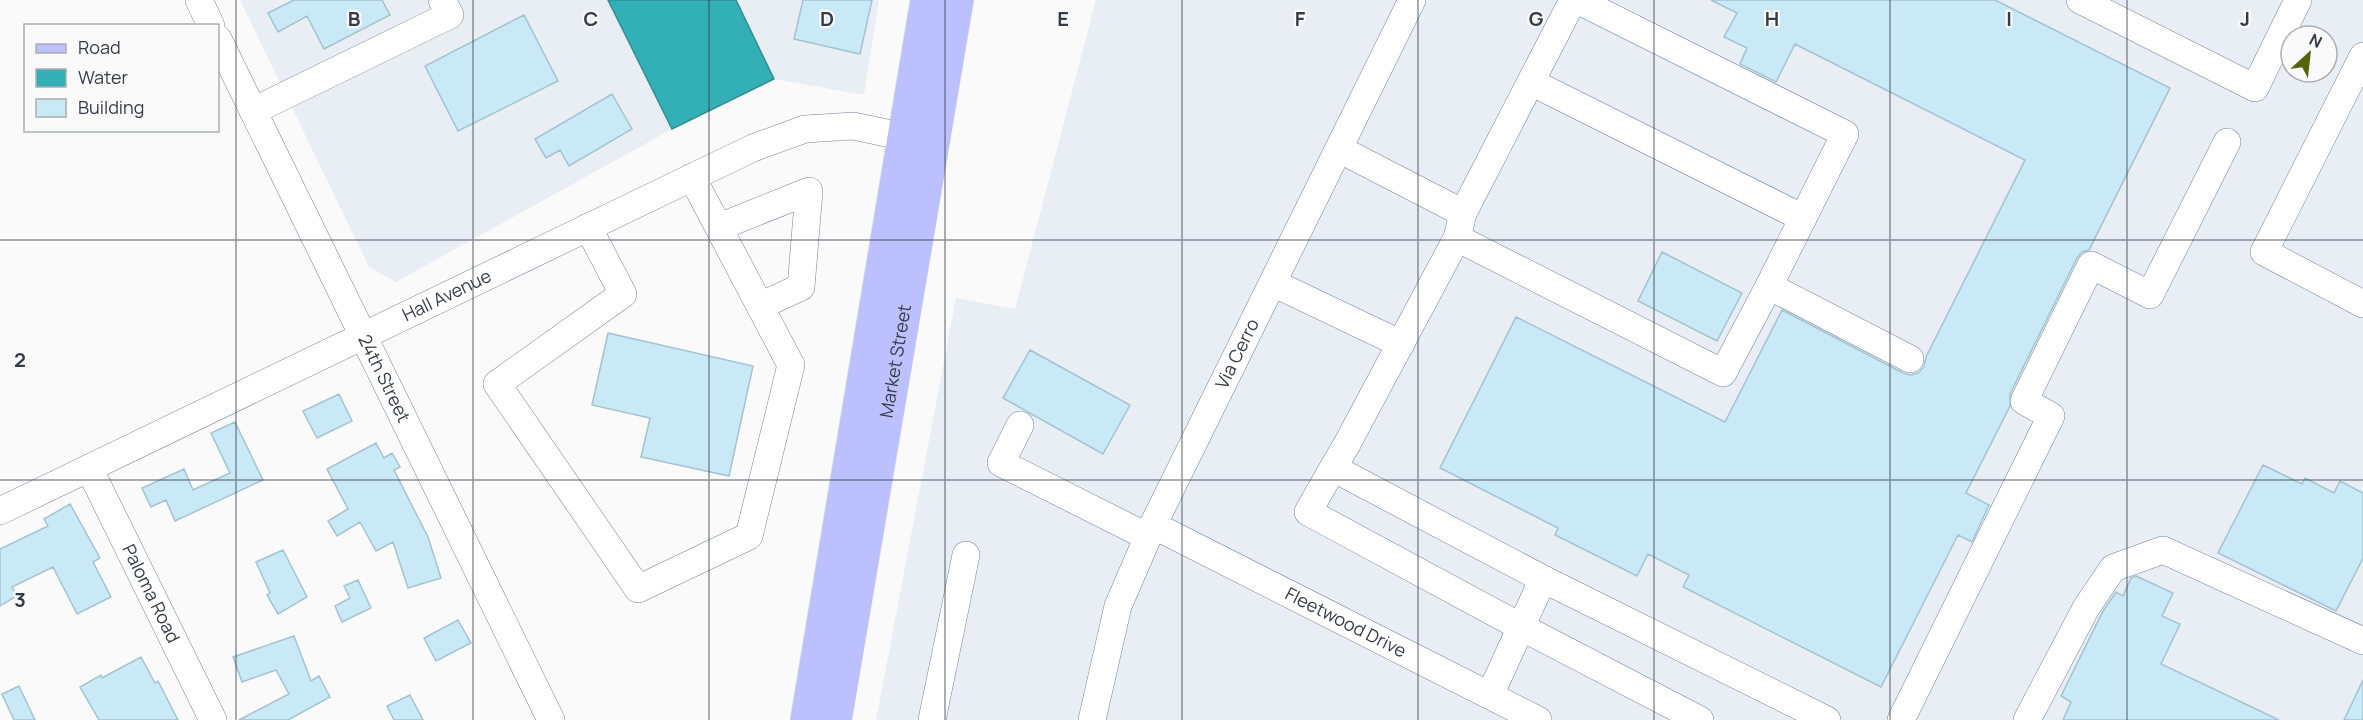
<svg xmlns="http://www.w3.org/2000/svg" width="2363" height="720" font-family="Manrope,sans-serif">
  <rect width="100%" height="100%" fill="#fafafa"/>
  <path fill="#e9eef4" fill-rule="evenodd" d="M 240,0 L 608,0 L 672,129 L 396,282 L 369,267 Z
    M 736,0 L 879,0 L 864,95 L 774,79 Z
    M 1096,0 L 2363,0 L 2363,720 L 876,720 L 956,298 L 1015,309 ZM 2291,36 L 2327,36 L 2327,72 L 2291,72 Z"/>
  <path fill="#32b0b5" stroke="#338d94" stroke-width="1.5" d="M 608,0 L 736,0 L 774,79 L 672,129 Z"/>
  <path fill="#c9e9f7" stroke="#a3c3d0" stroke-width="1.5" d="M 294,0 L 382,0 L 390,15 L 324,49 L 307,16 L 278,32 L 268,13 Z
    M 803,0 L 872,0 L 860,54 L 794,39 Z
    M 1711,0 L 1995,0 L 2170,88 L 2089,250 L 2082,252 L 2077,258 L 2010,394 L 2010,406 L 1966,493 L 1989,505 L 1972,542 L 1958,535 L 1881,687 L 1683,587 L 1689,575 L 1648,554 L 1637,576 L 1555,535 L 1558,528 L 1440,468 L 1516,317 L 1725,422 L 1782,310 L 1903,373 L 1910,375 L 1918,373 L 1924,367 L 1926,357 L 2025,160 L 1795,44 L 1776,82 L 1740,64 L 1747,48 L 1724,37 L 1737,13 Z
    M 524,15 L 558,81 L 458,131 L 425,66 Z
    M 612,94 L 632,129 L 569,166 L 560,150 L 546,158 L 535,139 Z
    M 1662,252 L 1742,293 L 1717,341 L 1638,301 Z
    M 608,333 L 753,366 L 729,476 L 641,457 L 650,418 L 592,405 Z
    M 1030,350 L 1130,405 L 1103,454 L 1003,398 Z
    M 339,394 L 352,421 L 317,438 L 303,411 Z
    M 235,422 L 263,480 L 175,521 L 166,500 L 151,507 L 142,488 L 184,469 L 193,490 L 230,473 L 211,433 Z
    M 376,443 L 384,458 L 392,453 L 400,467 L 394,470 L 428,537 L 441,578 L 408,588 L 393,542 L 376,551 L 360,522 L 337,536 L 328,521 L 348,509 L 327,469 Z
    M 2263,465 L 2302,484 L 2305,478 L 2334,493 L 2340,481 L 2363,493 L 2363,558 L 2336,611 L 2218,553 Z
    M 70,504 L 100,558 L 93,562 L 111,597 L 77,614 L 53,567 L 12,587 L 17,596 L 0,606 L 0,549 L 48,526 L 44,519 Z
    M 283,550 L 307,597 L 278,614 L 267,595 L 270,593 L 256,562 Z
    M 2136,576 L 2173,593 L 2162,616 L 2180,624 L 2161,664 L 2279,720 L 2063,720 L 2071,702 L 2061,696 L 2103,611 L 2116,592 L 2123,596 L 2131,578 Z
    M 358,580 L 371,608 L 342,622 L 335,606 L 350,598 L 344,586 Z
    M 458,620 L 471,643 L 436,661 L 424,638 Z
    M 294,636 L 311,681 L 319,676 L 330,697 L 288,720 L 239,720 L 289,694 L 276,670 L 242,682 L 233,657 Z
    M 141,657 L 155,683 L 158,681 L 178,720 L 99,720 L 80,687 L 101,675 L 102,678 Z
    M 2363,680 L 2363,720 L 2344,720 Z
    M 19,686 L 35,720 L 14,720 L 2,694 Z
    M 410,695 L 423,720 L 394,720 L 387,706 Z"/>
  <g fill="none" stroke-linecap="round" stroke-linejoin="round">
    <g stroke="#72849a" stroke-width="28">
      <g id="minor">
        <path d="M 199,0 L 211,26"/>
        <path d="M 1577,0 L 1845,134 L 1769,286"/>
        <path d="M 2080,0 L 2255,88 L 2298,0"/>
        <path id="s1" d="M 218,39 L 551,720"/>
        <path d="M 2363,56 L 2264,252 L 2363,304"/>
        <path d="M 1531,82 L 1803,218"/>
        <path d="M 253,111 L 450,15 L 442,0"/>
        <path d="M 1463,213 L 1573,0"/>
        <path d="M 588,227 L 623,294 L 497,384 L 638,589 L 749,536 L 791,365 L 692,177"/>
        <path d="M 719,227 L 809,191 L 801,287 L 760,306"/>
        <path d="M 1457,238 L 1723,373 L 1769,286 L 1910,359"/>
        <path d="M 1273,283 L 1401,344"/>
        <path d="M 1020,425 L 1001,463 L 1148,537"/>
        <path id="s2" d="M 89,468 L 213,720"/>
        <path d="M 1333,468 L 1347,444 L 1457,238 L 1463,213 L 1339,149"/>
        <path id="s3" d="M 0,511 L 753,148 L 805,129 L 853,126 L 925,141"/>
        <path id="s4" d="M 1153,525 L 1538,720"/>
        <path d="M 1490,695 L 1543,579"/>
        <path d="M 932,720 L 966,555"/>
        <path id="s5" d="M 1092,720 L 1118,606 L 1153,525 L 1412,0"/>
        <path d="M 1700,720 L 1521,627 L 1308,512 L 1333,468 L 1543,579 L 1827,720"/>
        <path d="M 1901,720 L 2051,416 L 2024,401 L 2091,265 L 2150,295 L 2227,142"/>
        <path d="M 2027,720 L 2086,608 L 2113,568 L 2163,550 L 2363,641"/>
      </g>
    </g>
    <g stroke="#d6d8da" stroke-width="34">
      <g id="major">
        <path d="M 807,720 L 927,0"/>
        <path id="s6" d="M 835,720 L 957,0"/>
      </g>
    </g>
    <use href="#minor" stroke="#fff" stroke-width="27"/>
    <use href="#major" stroke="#bcc0fe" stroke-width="33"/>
  </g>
  <path fill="none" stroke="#343c46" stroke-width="1.5" stroke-opacity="0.55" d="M 236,0 L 236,720M 473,0 L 473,720M 709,0 L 709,720M 945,0 L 945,720M 1182,0 L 1182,720M 1418,0 L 1418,720M 1654,0 L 1654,720M 1890,0 L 1890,720M 2127,0 L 2127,720M 0,240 L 2363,240M 0,480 L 2363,480"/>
  <g text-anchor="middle" stroke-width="4.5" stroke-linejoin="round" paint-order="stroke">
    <g font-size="18" fill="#343c46" stroke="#fafafa">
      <text dy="6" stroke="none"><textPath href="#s3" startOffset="496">Hall Avenue</textPath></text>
      <text dy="6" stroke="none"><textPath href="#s5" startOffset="396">Via Cerro</textPath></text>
      <text dy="6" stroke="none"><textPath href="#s6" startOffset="364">Market Street</textPath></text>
      <text dy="6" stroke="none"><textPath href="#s1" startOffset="378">24th Street</textPath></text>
      <text dy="6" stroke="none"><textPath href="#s2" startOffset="140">Paloma Road</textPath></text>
      <text dy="6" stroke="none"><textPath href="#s4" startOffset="216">Fleetwood Drive</textPath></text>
    </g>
  </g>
  <g font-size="20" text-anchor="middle" font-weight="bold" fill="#343c46" stroke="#fafafa" stroke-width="4.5" stroke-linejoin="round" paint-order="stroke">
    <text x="354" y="26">B</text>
    <text x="591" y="26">C</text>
    <text x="827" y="26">D</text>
    <text x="1063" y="26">E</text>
    <text x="1300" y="26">F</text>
    <text x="1536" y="26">G</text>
    <text x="1772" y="26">H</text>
    <text x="2009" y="26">I</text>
    <text x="2245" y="26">J</text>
    <text x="20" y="367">2</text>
    <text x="20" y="607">3</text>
  </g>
  <rect x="24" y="24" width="195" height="108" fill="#fafafa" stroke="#abaeb2" stroke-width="1.5"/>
  <rect x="36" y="44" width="30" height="9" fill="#bcc0fe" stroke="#abaeb2" stroke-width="1.5"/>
  <text x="78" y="54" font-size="18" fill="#343c46">Road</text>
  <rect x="36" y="69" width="30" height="18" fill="#32b0b5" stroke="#abaeb2" stroke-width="1.5"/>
  <text x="78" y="84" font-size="18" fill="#343c46">Water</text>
  <rect x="36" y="99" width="30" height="18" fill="#c9e9f7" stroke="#abaeb2" stroke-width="1.5"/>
  <text x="78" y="114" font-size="18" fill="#343c46">Building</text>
  <g transform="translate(2309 54) rotate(27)"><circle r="28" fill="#fafafa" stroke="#abaeb2" stroke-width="1.5"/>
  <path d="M0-4.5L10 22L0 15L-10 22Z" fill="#566408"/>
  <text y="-9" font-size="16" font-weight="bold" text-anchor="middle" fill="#343c46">N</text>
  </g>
</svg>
